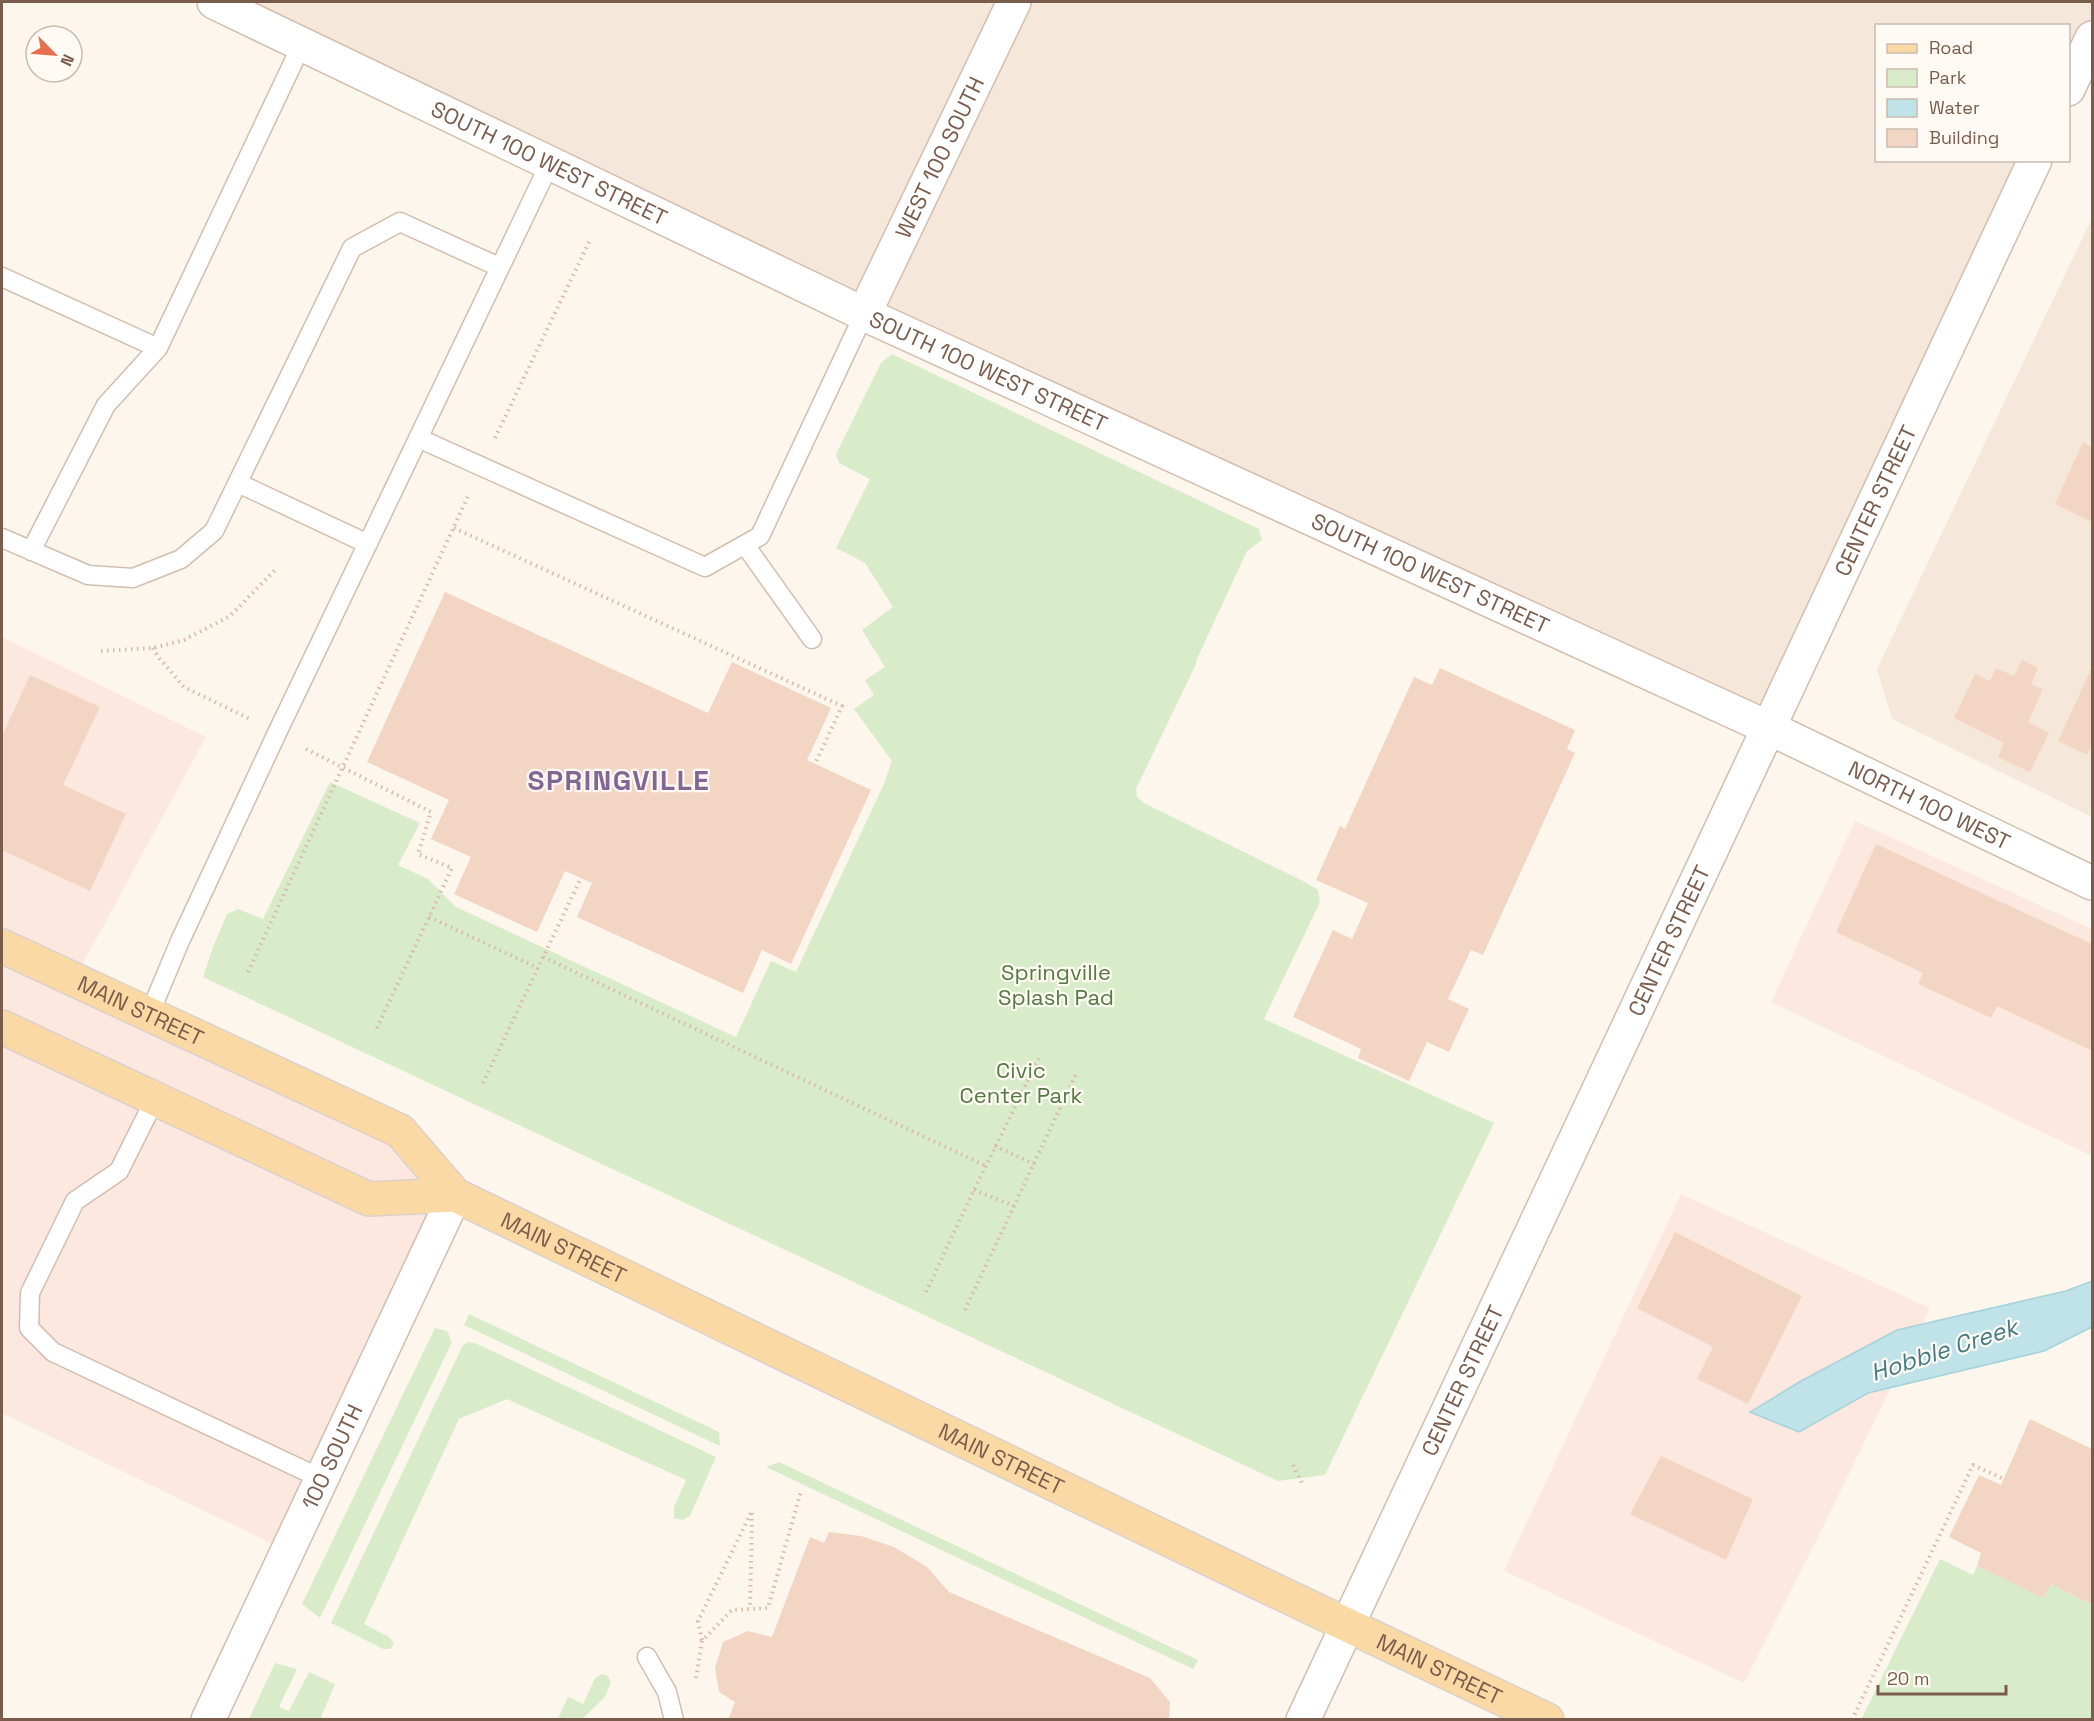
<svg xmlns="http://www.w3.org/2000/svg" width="2094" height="1721" font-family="'Space Grotesk',sans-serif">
  <rect width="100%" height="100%" fill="#fdf6ec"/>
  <path fill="#f5e8da" d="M 213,2 L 2092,2 L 2092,38 L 2069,89 L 2068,26 L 1876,26 L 1876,160 L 2035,161 L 1769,728 Z
    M 2092,218 L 2092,817 L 1892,719 L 1877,669 Z"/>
  <path fill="#fde8e0" d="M 2,637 L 206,737 L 74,980 L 400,1131 L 455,1195 L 287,1551 L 2,1413 Z
    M 1855,821 L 2092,929 L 2092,1156 L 1771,1002 Z
    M 1681,1194 L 1930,1308 L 1821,1531 L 1744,1683 L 1504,1571 Z"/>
  <path fill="#d8ecc9" d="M 892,354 L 1259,529 L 1262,540 L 1247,551 L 1196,661 L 1197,662 L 1136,789 L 1137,797 L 1144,803 L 1305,882 L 1318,890 L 1320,902 L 1264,1019 L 1494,1123 L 1325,1475 L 1278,1481 L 203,977 L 213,947 L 227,914 L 238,909 L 263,919 L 330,782 L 420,823 L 398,865 L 428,879 L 456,907 L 736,1037 L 771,961 L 796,972 L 883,786 L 892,761 L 854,709 L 874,695 L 865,680 L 885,667 L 862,630 L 893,607 L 865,563 L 836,548 L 870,479 L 839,463 L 836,454 L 881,363 Z
    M 469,1314 L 719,1432 L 720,1446 L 464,1325 Z
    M 435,1328 L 447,1331 L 452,1342 L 320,1618 L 302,1604 Z
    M 469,1342 L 475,1343 L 716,1457 L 690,1516 L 683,1520 L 674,1518 L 674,1507 L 686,1480 L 507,1399 L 459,1419 L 364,1624 L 389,1637 L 394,1643 L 390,1649 L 383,1649 L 331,1623 L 463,1345 Z
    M 779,1462 L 1198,1660 L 1193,1669 L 766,1467 Z
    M 1940,1559 L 1973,1575 L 1977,1566 L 2043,1597 L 2051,1584 L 2092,1605 L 2092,1719 L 1861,1720 Z
    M 275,1663 L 297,1669 L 279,1707 L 289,1711 L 309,1672 L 335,1684 L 321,1717 L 326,1719 L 249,1719 Z
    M 602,1674 L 608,1676 L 611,1682 L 605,1697 L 582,1719 L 558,1719 L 568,1697 L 583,1704 L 595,1678 Z"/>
  <path fill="#bfe3e8" stroke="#a5d3da" stroke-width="1.5" d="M 2092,1281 L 2092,1327 L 2044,1351 L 1868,1393 L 1799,1432 L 1750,1412 L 1801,1381 L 1897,1330 L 2066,1291 Z"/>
  <path fill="#f3d5c3" d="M 2083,442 L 2092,447 L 2092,522 L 2055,504 Z
    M 445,592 L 708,713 L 732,662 L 831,708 L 807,760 L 871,790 L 791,964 L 762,950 L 743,993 L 577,917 L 592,883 L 565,871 L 537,932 L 454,894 L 471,857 L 431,839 L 449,800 L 367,762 Z
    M 2022,660 L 2038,668 L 2031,684 L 2043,689 L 2028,722 L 2049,733 L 2030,772 L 1998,757 L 2004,743 L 1954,718 L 1975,674 L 1990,681 L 1996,668 L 2014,676 Z
    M 2092,667 L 2092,749 L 2090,748 L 2087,755 L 2058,741 Z
    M 1440,668 L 1575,730 L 1567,749 L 1575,753 L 1483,955 L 1471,950 L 1448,999 L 1469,1009 L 1449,1052 L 1427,1042 L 1409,1081 L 1358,1058 L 1361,1049 L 1293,1017 L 1333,930 L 1352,939 L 1368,903 L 1316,880 L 1340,826 L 1345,829 L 1414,677 L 1432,685 Z
    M 30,675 L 100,707 L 63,785 L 126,814 L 90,891 L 2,850 L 2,736 Z
    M 1876,844 L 2092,944 L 2092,1051 L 1997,1006 L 1991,1018 L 1918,984 L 1923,973 L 1836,932 Z
    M 1675,1232 L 1802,1296 L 1748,1404 L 1697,1379 L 1713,1347 L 1637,1308 Z
    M 2030,1419 L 2092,1449 L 2092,1605 L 2051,1584 L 2043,1598 L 1977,1566 L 1981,1553 L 1949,1537 L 1979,1475 L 2001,1485 Z
    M 1661,1456 L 1753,1499 L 1726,1560 L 1630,1514 Z
    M 829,1532 L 861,1536 L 894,1547 L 927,1567 L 949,1592 L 1150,1678 L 1170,1702 L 1169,1720 L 728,1720 L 735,1702 L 719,1692 L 715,1668 L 723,1642 L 748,1631 L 772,1637 L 810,1537 L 824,1543 Z"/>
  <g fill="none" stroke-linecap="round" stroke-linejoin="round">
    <g stroke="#d1beb0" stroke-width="21">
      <path id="service" d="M 2,277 L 158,348
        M 418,438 L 705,567 L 760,536 L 864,314
        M 238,483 L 368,544
        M 2,538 L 88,575 L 133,578 L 181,559 L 214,531 L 352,248 L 400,222 L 499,267
        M 745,545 L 812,639
        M 31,551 L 106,405 L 158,348 L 302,44
        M 149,1015 L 180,941 L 277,733 L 550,163
        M 155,1099 L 119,1171 L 75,1201 L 30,1293 L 29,1328 L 53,1352 L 322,1479
        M 647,1657 L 667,1692 L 674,1720"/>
    </g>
    <g stroke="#d1beb0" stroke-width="36">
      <g id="minor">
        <path id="s1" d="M 864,314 L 1014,2"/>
        <path id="s2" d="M 1769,728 L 2092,883"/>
        <path id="s3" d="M 208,1720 L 455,1195"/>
      </g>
    </g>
    <g stroke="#d1beb0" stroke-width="36">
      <g id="tertiary">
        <path id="s4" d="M 214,2 L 864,314 L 1769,728"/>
        <path d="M 2068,89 L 2092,38"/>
        <path id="s5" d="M 1303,1720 L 2035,160"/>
      </g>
    </g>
    <g stroke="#dad1cd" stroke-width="36">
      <g id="primary">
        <path id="s6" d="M 2,946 L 400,1131 L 455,1195 L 1257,1582 L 1547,1720"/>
        <path d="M 2,1027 L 369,1199 L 455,1195"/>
      </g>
    </g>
    <path stroke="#d9b8a5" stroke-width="4" stroke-dasharray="1.5 4.5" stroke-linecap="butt" d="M 495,438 L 590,240
      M 454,528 L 842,706 L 815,764
      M 153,648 L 159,658 L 184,687 L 250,719
      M 101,651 L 153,648 L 184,640 L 230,616 L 275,570
      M 306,749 L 431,812 L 418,854 L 452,868 L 375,1032
      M 429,917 L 538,968
      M 543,957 L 986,1166
      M 248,972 L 469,494
      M 483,1083 L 581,878
      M 995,1146 L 1034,1164
      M 974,1190 L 1014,1206
      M 926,1292 L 974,1190 L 1040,1056
      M 965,1310 L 1077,1072
      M 1293,1465 L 1302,1483
      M 702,1640 L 698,1621 L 752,1511 L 750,1609
      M 696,1678 L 702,1641 L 732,1610 L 768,1608 L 801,1491
      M 1852,1720 L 1973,1465 L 2004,1479"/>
    <use href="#service" stroke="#fff" stroke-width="18"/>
    <use href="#minor" stroke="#fff" stroke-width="33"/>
    <use href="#tertiary" stroke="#fff" stroke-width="33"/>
    <use href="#primary" stroke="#fbd9a5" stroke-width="33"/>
  </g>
  <g text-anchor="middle" stroke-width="4.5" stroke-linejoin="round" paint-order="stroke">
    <g font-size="22" fill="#7a5c4d" stroke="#fffaf3">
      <text dy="8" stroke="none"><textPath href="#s1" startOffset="174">WEST 100 SOUTH</textPath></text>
      <text dy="8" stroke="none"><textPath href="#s4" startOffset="372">SOUTH 100 WEST STREET</textPath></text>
      <text dy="8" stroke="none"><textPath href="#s4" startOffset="858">SOUTH 100 WEST STREET</textPath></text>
      <text dy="8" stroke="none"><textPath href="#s5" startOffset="1347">CENTER STREET</textPath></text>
      <text dy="8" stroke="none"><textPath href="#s4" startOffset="1344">SOUTH 100 WEST STREET</textPath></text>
      <text dy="8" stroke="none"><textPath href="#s2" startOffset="178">NORTH 100 WEST</textPath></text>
      <text dy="8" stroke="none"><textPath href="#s5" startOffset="861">CENTER STREET</textPath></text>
      <text dy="8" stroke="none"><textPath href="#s6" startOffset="153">MAIN STREET</textPath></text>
      <text dy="8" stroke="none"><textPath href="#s6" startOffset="644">MAIN STREET</textPath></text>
      <text dy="8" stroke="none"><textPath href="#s5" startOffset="375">CENTER STREET</textPath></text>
      <text dy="8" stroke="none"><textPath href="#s3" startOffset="291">100 SOUTH</textPath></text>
      <text dy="8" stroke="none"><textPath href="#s6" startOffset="1130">MAIN STREET</textPath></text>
      <text dy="8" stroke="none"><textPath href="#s6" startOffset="1616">MAIN STREET</textPath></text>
    </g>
    <g font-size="22" fill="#537a41" stroke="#fffaf3">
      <text x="1056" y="980">Springville<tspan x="1056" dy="25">Splash Pad</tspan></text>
      <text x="1021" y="1078">Civic<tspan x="1021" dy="25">Center Park</tspan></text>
    </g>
    <g font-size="24" font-style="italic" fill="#437c86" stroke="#fffaf3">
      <text transform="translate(1944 1350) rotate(-18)" y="8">Hobble Creek</text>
    </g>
    <g font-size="28" font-weight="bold" letter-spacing="1.5" fill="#846695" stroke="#fffaf3">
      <text x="619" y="790">SPRINGVILLE</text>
    </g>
  </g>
  <rect width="2094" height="1721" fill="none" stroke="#7a5c4d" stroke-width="6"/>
  <rect x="1875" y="24" width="195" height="138" fill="#fffaf3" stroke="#cabbb1" stroke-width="1.5"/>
  <rect x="1887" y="44" width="30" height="9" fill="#fbd9a5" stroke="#cabbb1" stroke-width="1.5"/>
  <text x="1929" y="54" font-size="18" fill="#7a5c4d">Road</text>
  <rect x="1887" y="69" width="30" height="18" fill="#d8ecc9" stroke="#cabbb1" stroke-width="1.5"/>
  <text x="1929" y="84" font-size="18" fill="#7a5c4d">Park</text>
  <rect x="1887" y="99" width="30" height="18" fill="#bfe3e8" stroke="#cabbb1" stroke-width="1.5"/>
  <text x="1929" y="114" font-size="18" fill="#7a5c4d">Water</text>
  <rect x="1887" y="129" width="30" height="18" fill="#f3d5c3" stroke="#cabbb1" stroke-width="1.5"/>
  <text x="1929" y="144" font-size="18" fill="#7a5c4d">Building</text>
  <g transform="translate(54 54) rotate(115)"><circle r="28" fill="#fffaf3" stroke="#cabbb1" stroke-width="1.5"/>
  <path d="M0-4.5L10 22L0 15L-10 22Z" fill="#e76f51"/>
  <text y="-9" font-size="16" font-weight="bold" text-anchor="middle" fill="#7a5c4d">N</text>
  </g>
  <path d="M1878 1685v9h128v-9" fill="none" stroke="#7a5c4d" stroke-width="3"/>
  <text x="1887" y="1685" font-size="18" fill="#7a5c4d" stroke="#fffaf3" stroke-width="4.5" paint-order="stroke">20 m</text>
</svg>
